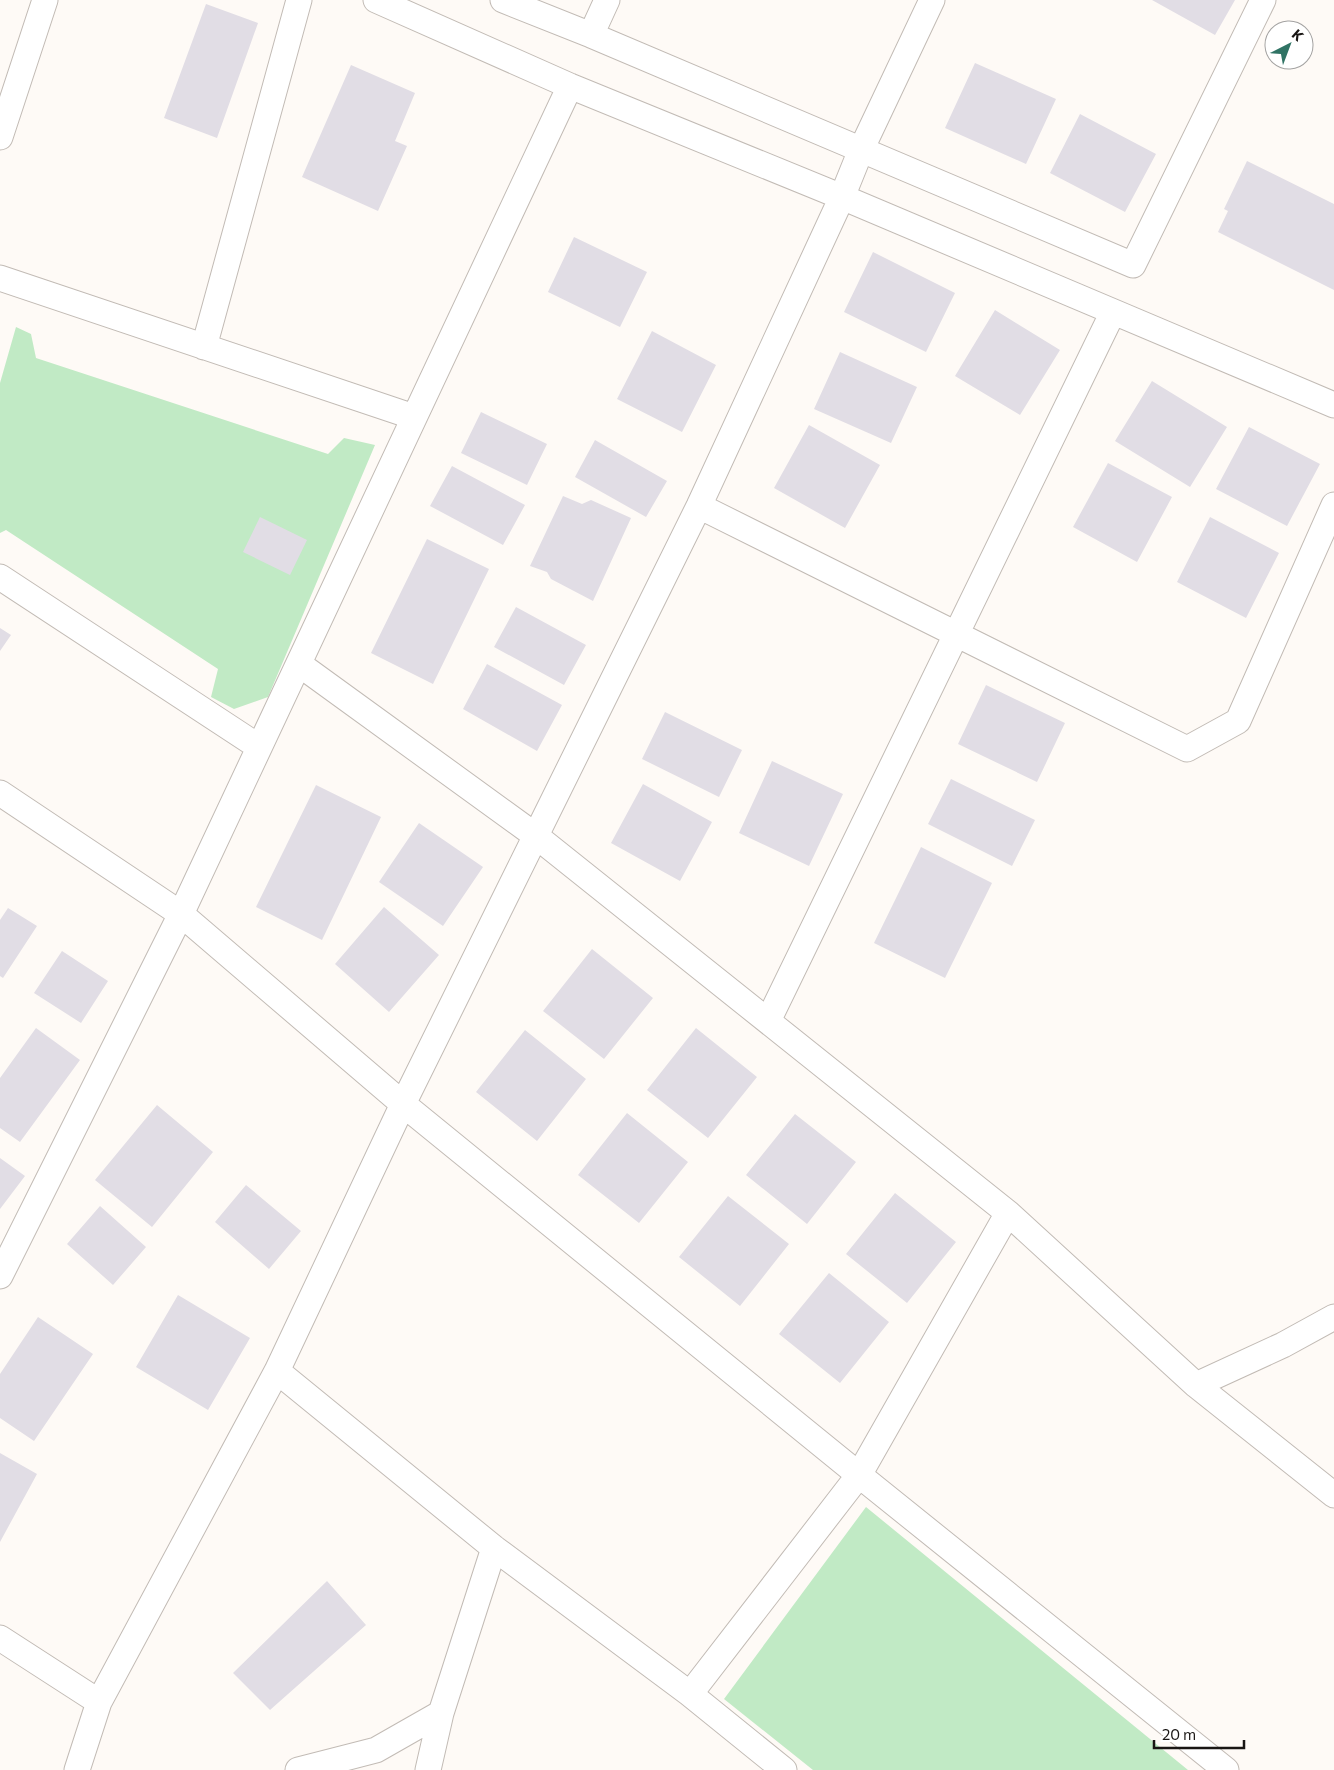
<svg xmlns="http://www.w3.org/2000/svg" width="1334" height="1770" font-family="Commissioner,sans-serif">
  <rect width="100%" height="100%" fill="#fefaf6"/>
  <path fill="#c1eac5" d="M 16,327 L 31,334 L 36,358 L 328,454 L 344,438 L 375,445 L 268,697 L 234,709 L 211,697 L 218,669 L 6,530 L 0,533 L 0,383 Z
    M 866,1507 L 1188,1770 L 813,1770 L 724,1699 Z"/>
  <path fill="#e1dde5" d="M 1152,0 L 1235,0 L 1215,35 Z
    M 206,4 L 258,23 L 217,138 L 164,118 Z
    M 975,63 L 1056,99 L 1026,164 L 945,128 Z
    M 351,65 L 415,93 L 395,141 L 407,146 L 378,211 L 302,177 Z
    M 1080,114 L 1156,154 L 1125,212 L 1050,173 Z
    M 1247,161 L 1334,204 L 1334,290 L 1218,232 L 1228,211 L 1224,209 Z
    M 574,237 L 647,272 L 620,327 L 548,292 Z
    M 873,252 L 955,293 L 926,352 L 844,312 Z
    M 995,310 L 1060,350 L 1020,415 L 955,376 Z
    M 652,331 L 716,365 L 682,432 L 617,399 Z
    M 840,352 L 917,387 L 891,443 L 814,409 Z
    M 1152,381 L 1227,427 L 1190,487 L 1115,441 Z
    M 481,412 L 547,444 L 527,485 L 461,453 Z
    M 809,425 L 880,465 L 845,528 L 774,488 Z
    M 1249,427 L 1320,464 L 1287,526 L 1216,489 Z
    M 595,440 L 667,481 L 646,517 L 575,477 Z
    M 1108,463 L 1172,497 L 1137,562 L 1073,527 Z
    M 452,466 L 525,505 L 503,545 L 430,506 Z
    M 563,496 L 582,504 L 591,500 L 631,518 L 593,601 L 551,579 L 547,572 L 530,566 Z
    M 260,517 L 307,540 L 290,575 L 243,552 Z
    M 1210,517 L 1279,553 L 1246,618 L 1177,582 Z
    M 427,539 L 489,569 L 433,684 L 371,653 Z
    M 516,607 L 586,645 L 564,685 L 494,647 Z
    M 0,628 L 11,635 L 0,651 Z
    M 487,664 L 562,705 L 537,751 L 463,709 Z
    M 986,685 L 1065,723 L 1037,782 L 958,744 Z
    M 665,712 L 742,750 L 719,797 L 642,759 Z
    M 772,761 L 843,794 L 809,866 L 739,833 Z
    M 951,779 L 1035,820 L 1012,866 L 928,824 Z
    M 643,784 L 712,822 L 680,881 L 611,843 Z
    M 316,785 L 381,817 L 322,940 L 256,907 Z
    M 419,823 L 483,867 L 443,926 L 379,882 Z
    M 921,847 L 992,883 L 945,978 L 874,943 Z
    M 384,907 L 439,955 L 389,1012 L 335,964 Z
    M 8,908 L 37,926 L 3,978 L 0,976 L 0,920 Z
    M 592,949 L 653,998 L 604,1059 L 543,1011 Z
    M 62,951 L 108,981 L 81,1023 L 34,993 Z
    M 36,1028 L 80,1060 L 20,1142 L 0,1128 L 0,1078 Z
    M 696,1028 L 757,1077 L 708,1138 L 647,1090 Z
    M 525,1030 L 586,1079 L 537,1141 L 476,1092 Z
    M 157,1105 L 213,1152 L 152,1227 L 95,1180 Z
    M 627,1113 L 688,1162 L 639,1223 L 578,1175 Z
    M 795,1114 L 856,1162 L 807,1224 L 746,1175 Z
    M 0,1158 L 25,1176 L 0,1209 Z
    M 246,1185 L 301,1231 L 269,1269 L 215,1222 Z
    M 895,1193 L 956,1242 L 907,1303 L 846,1254 Z
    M 728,1196 L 789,1244 L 740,1306 L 679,1257 Z
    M 100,1206 L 146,1247 L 113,1285 L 67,1244 Z
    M 829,1273 L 889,1322 L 840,1383 L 779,1334 Z
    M 178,1295 L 250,1338 L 208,1410 L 136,1367 Z
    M 38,1317 L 93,1354 L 34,1441 L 0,1418 L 0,1374 Z
    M 0,1453 L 37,1474 L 0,1542 Z
    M 327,1581 L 366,1625 L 270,1710 L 233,1673 Z"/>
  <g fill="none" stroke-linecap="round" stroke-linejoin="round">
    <g stroke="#c2bbb5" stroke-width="27">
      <path id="street" d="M 376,0 L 570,86 L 842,197 L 1334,405
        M 503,0 L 591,35
        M 607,0 L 591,35 L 1133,265 L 1263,0
        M 0,137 L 45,0
        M 0,278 L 414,417
        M 204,347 L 299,0
        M 699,506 L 1187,749 L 1238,721 L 1334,505
        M 0,577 L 259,747
        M 299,664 L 536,836 L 1008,1213 L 1196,1385 L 1334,1495
        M 0,793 L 181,914 L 403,1104 L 859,1475 L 1226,1770
        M 768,1021 L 1113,312
        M 0,1276 L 181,914 L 570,86
        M 277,1371 L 494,1548 L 690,1694 L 784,1770
        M 1196,1385 L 1283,1345 L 1334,1317
        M 0,1638 L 99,1702
        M 690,1694 L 859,1475 L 1008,1213
        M 77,1770 L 99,1702 L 277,1371 L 403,1104 L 699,506 L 842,197 L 861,150 L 932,0
        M 298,1770 L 376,1750 L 441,1713
        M 428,1770 L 441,1713 L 494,1548"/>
    </g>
    <use href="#street" stroke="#fff" stroke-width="25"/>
  </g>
  <g transform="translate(1289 45) rotate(42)"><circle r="24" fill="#ffffff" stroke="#a3a2a1"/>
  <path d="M0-4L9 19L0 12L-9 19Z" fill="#307364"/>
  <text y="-8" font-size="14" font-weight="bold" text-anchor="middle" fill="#191614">K</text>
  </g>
  <path d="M1154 1740v8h90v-8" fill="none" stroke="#191614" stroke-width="2.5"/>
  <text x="1162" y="1740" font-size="15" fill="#191614" stroke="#ffffff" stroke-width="4" paint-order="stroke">20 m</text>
</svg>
